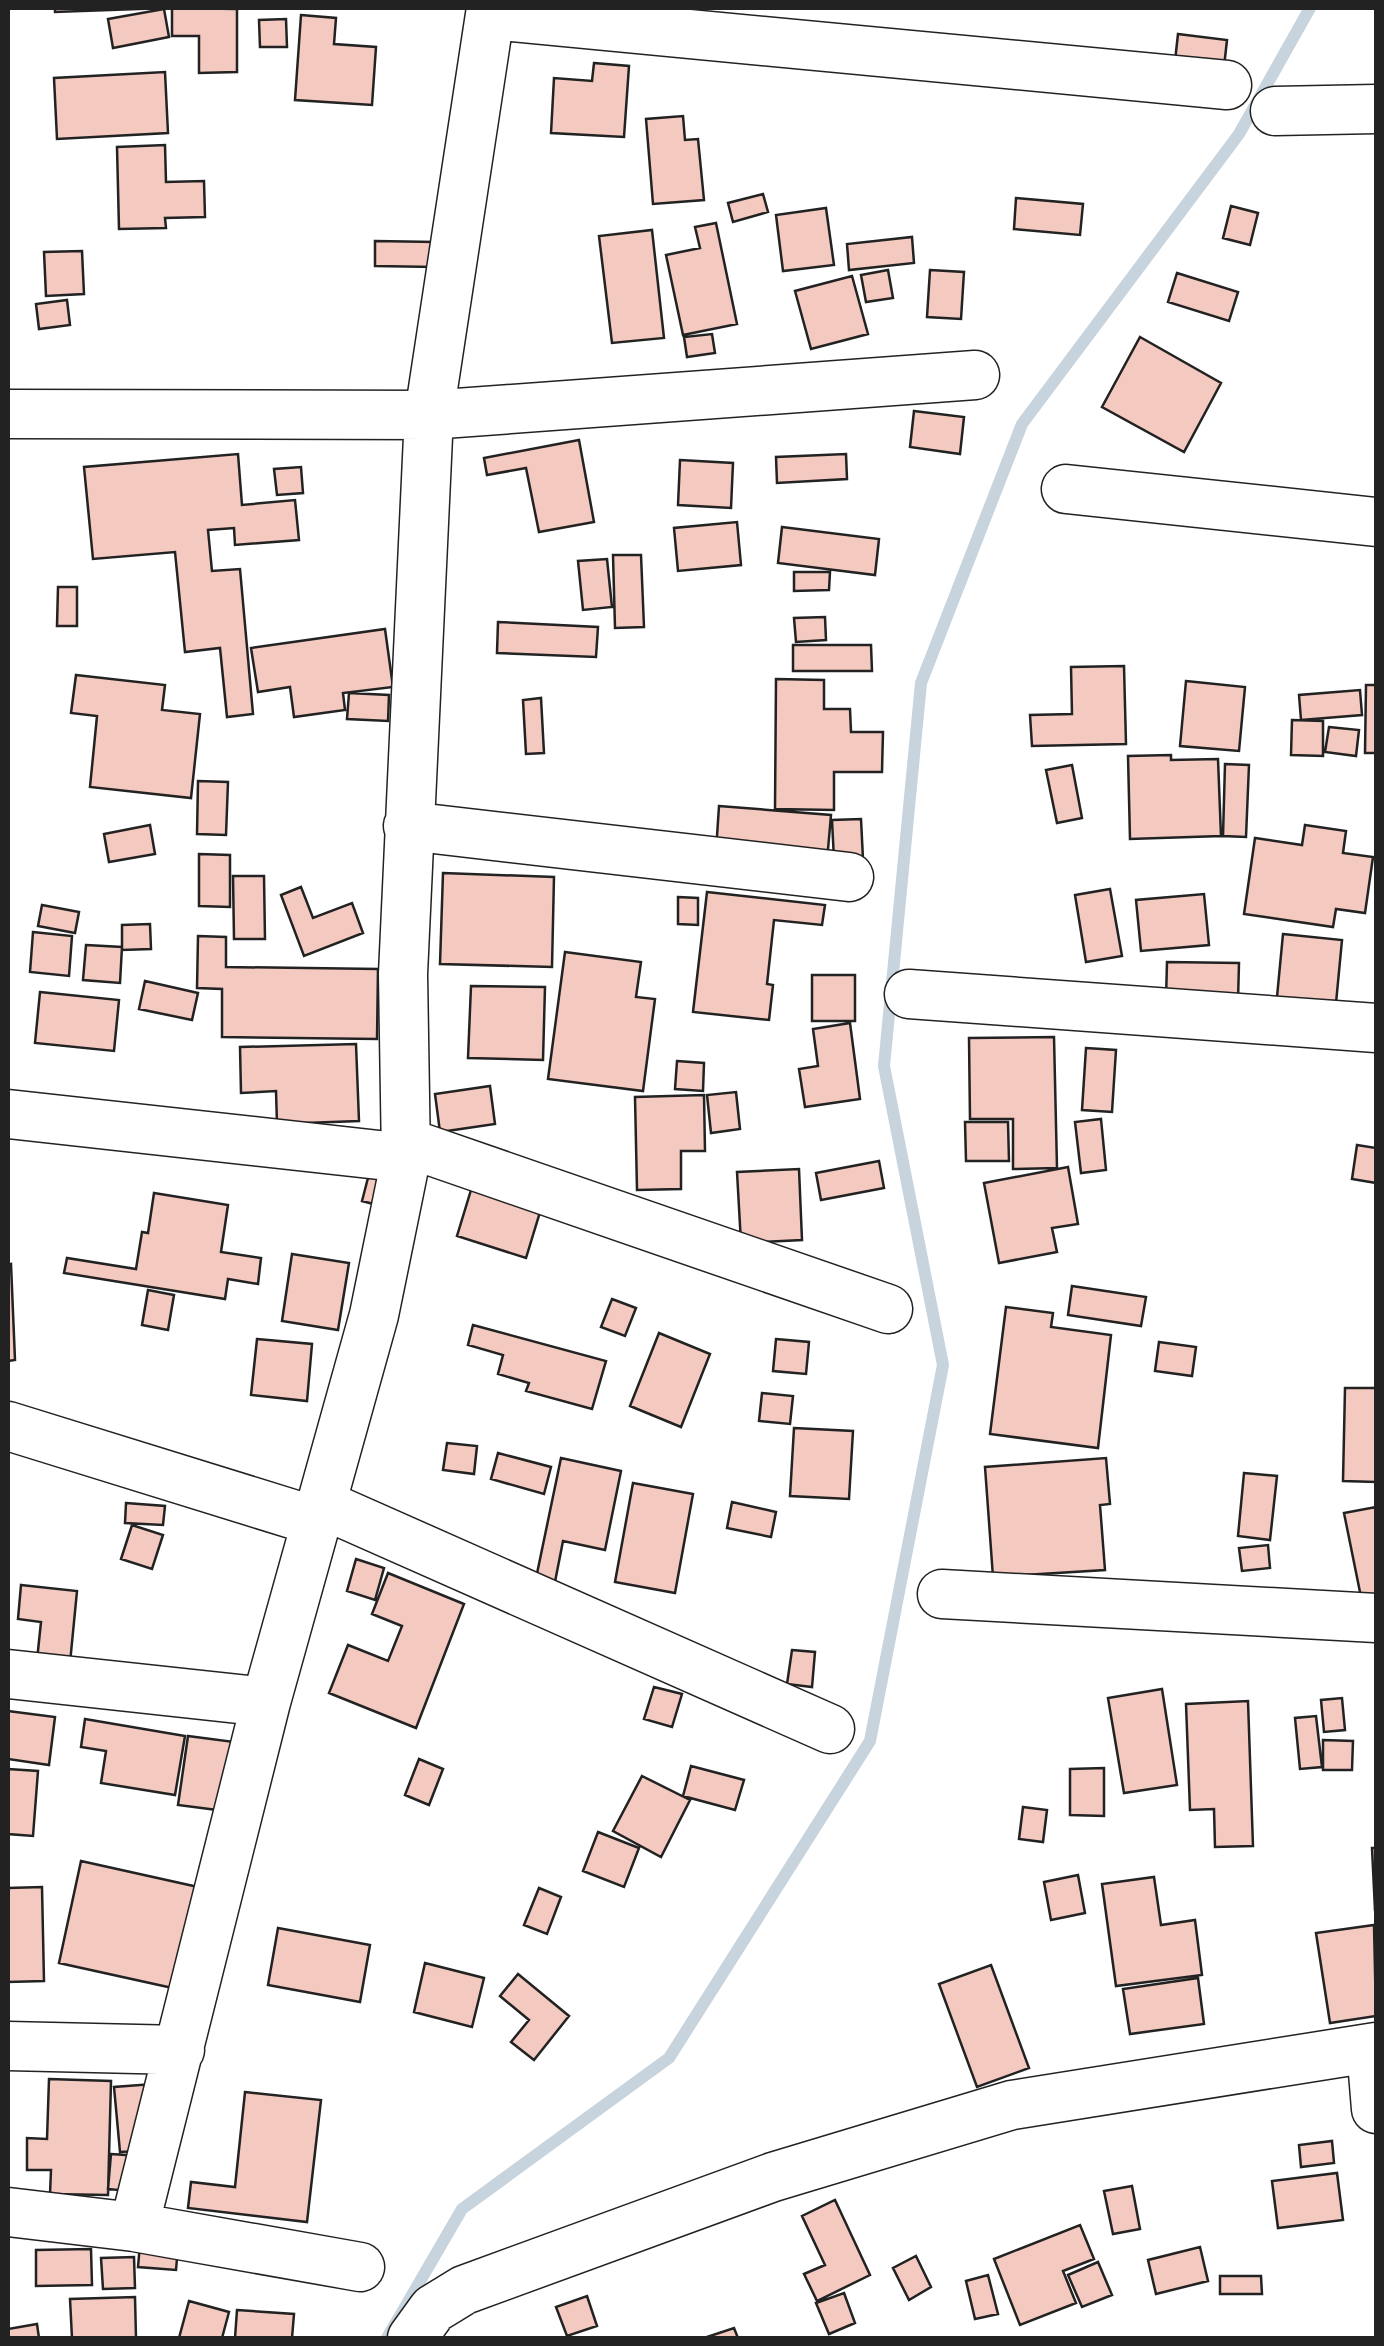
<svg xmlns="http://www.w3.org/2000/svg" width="1384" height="2346" font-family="Cabin,sans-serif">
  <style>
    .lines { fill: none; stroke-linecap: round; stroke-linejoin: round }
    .stream { stroke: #c7d3dd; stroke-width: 12 }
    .building { fill: #f3c9c0; stroke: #222; stroke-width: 2.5 }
    .minor-casing { stroke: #222; stroke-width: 51 }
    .minor { stroke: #fff; stroke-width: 48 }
  </style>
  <rect width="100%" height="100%" fill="#fff"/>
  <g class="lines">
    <!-- stream -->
    <path class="stream" d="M387 2338 462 2209 669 2058 870 1741 943 1365 884 1066 921 683 1022 424 1239 134 1310 8"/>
  </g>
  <!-- building -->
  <path class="building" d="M55 8H167L55 12Z
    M172 8 237 9V72L199 73V36H172Z
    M164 9 169 37 113 48 108 19Z
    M301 15 336 18 334 44 376 47 372 105 295 100Z
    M286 19 287 47H260L259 20Z
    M1178 34 1227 40 1224 67 1175 61Z
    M594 63 629 66 624 137 551 133 554 78 592 81Z
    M165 72 168 133 57 139 54 78Z
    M683 116 685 140 698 139 704 200 653 204 646 119Z
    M165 145 166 182 204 181 205 217 165 218 166 228 119 229 117 147Z
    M763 194 768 212 733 222 728 203Z
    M1016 198 1083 204 1080 235 1014 229Z
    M1231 206 1258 213 1250 245 1223 238Z
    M826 208 834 265 783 271 776 215Z
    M716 223 737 324 683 335 666 255 700 248 695 227Z
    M652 230 664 338 612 343 599 236Z
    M912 237 914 263 849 270 847 244Z
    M375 241 435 242V267L375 266Z
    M82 251 84 294 46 296 44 252Z
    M888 270 893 298 866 302 861 275Z
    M930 270 964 272 961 319 927 317Z
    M1177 273 1238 292 1229 321 1168 302Z
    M852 276 868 334 811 349 795 291Z
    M67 300 70 325 39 329 36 304Z
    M712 334 715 353 687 357 684 337Z
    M1140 337 1221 383 1184 452 1102 407Z
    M914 411 964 417 960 454 910 447Z
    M579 440 594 522 539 532 526 468 487 475 484 458Z
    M238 454 242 505 295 500 299 540 235 545 234 528 208 530 212 571 240 569 253 714 227 717 220 648 185 652 175 552 93 559 84 467Z
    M846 454 847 479 777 483 776 457Z
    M680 460 733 463 731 508 678 505Z
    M301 467 303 493 277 495 274 469Z
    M737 522 741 565 678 571 674 528Z
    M782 527 879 539 875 575 778 563Z
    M613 555H641L644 627 615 628Z
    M607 559 612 607 583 610 578 561Z
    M794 572H830L829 590 794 591Z
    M58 587H77V626H57Z
    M825 617 826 640 796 642 794 618Z
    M498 622 598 627 596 657 497 653Z
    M385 629 393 687 343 693 345 710 294 717 290 687 258 692 251 648Z
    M793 645H871L872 671H793Z
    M1124 666 1126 744 1032 746 1030 715 1072 714 1071 667Z
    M76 675 165 685 162 710 200 714 191 798 90 787 97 716 71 713Z
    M776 679 824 680V709H850L851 732H883L882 772H834V810L775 809Z
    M1186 681 1245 687 1239 751 1180 746Z
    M1366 685H1376V753H1365Z
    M1360 690 1362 715 1301 720 1299 695Z
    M349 693 389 695 388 721 347 719Z
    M541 698 544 753 526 754 523 700Z
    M1292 720 1323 721V756L1291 755Z
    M1329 727 1359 730 1356 756 1325 752Z
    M1171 755V760L1218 759 1221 836 1130 839 1128 756Z
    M1225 764 1249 765 1246 837 1223 836Z
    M1072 765 1082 818 1057 823 1046 770Z
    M198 781 228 782 226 835 197 834Z
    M719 806 831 815 827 861 716 851Z
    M861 819 863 859 834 860 832 820Z
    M150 825 155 854 109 862 104 834Z
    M1305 825 1346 831 1343 853 1373 857 1365 913 1336 909 1333 927 1244 914 1255 838 1302 845Z
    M199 854 230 855V907L199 906Z
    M443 873 554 877 552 967 440 964Z
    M233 876H264L265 939H234Z
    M301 887 313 918 352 903 363 933 304 956 281 895Z
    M1110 889 1122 956 1086 962 1075 895Z
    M707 892 825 905 822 925 774 920 767 984 773 985 769 1020 693 1012Z
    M1204 894 1209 945 1141 951 1136 900Z
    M678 897 698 898V925L678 924Z
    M42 905 79 912 75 933 38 926Z
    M150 924 151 949 122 950V925Z
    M33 932 72 936 69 976 30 972Z
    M1283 934 1342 940 1336 1003 1277 997Z
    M198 936 226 937V967L378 969 377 1039 222 1037V989L197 988Z
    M86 945 122 947 120 983 83 980Z
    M565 952 641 962 636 997 655 999 643 1091 548 1079Z
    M1167 962 1239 963 1238 1001 1166 999Z
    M812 975H855V1021H812Z
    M145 981 198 993 192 1020 139 1009Z
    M471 986 545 987 543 1060 468 1058Z
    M40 992 119 1000 114 1051 35 1043Z
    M850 1023 860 1099 805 1107 799 1069 818 1066 813 1029Z
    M1054 1037 1057 1168 1013 1169V1119H970L969 1038Z
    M356 1044 359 1121 277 1124 276 1091 241 1093 240 1047Z
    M1086 1048 1116 1050 1112 1112 1082 1110Z
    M677 1061 704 1063 703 1091 675 1089Z
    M490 1086 495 1124 440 1132 435 1094Z
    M736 1092 740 1129 711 1133 707 1095Z
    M704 1095 705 1151H681V1189L637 1190 635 1097Z
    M1101 1119 1106 1170 1081 1173 1075 1122Z
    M965 1122H1008L1009 1161H966Z
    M1357 1145 1376 1148V1183L1352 1179Z
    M879 1161 884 1188 821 1200 816 1173Z
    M1068 1167 1078 1224 1052 1228 1057 1252 999 1263 984 1183Z
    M799 1169 802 1240 741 1243 737 1172Z
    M369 1174 410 1185 404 1212 362 1201Z
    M471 1190 540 1212 526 1258 457 1236Z
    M154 1193 228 1205 221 1252 261 1258 258 1284 228 1279 225 1299 64 1273 67 1258 136 1269 142 1232 148 1233Z
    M292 1254 349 1263 338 1330 282 1321Z
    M11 1264 15 1360 8 1361V1265Z
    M1072 1286 1146 1297 1141 1326 1068 1315Z
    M148 1290 174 1295 168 1330 142 1325Z
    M612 1299 636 1308 625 1336 601 1327Z
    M1006 1307 1053 1313 1051 1327 1111 1335 1098 1448 990 1434Z
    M473 1325 606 1361 592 1409 526 1391 529 1383 498 1374 503 1355 468 1345Z
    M659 1333 710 1354 681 1427 630 1406Z
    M257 1339 312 1344 307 1401 251 1395Z
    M776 1339 809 1342 806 1374 773 1371Z
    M1159 1342 1196 1347 1192 1376 1155 1371Z
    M1345 1388H1376V1482L1343 1481Z
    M762 1393 793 1396 790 1424 759 1421Z
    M794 1428 853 1431 849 1499 790 1496Z
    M447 1443 477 1446 474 1474 443 1470Z
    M498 1453 551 1467 544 1494 491 1479Z
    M561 1458 621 1471 605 1550 563 1541 553 1592 534 1588Z
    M1106 1458 1110 1504 1100 1505 1105 1570 993 1577 985 1467Z
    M1244 1473 1277 1476 1270 1540 1238 1536Z
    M633 1483 693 1494 675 1593 615 1582Z
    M732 1502 776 1512 771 1537 727 1528Z
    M126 1503 165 1506 163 1525 125 1523Z
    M1376 1507V1594L1361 1597 1344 1513Z
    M132 1525 163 1535 152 1569 121 1559Z
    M1268 1545 1270 1568 1242 1571 1239 1548Z
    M356 1559 384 1568 375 1600 347 1591Z
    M388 1573 464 1604 416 1728 329 1693 348 1645 388 1661 402 1626 372 1614Z
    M21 1585 77 1591 70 1663 37 1660 41 1622 18 1619Z
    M792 1650 815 1652 812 1687 787 1684Z
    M654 1687 682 1694 672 1727 644 1719Z
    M1162 1689 1177 1785 1124 1793 1108 1698Z
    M1342 1698 1345 1730 1324 1732 1321 1700Z
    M1248 1701 1253 1846 1215 1847 1214 1809 1190 1810 1186 1704Z
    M8 1711 55 1717 49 1765 8 1759Z
    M1316 1716 1322 1767 1300 1769 1295 1718Z
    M85 1719 185 1736 175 1795 101 1783 106 1751 81 1747Z
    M188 1736 242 1743 233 1812 178 1805Z
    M1323 1740 1353 1741 1352 1770H1323Z
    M419 1759 443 1769 429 1805 405 1795Z
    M691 1766 744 1780 735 1810 683 1796Z
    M1104 1768V1816L1070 1815V1769Z
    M8 1769 38 1771 33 1836 8 1834Z
    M642 1776 690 1800 661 1857 613 1831Z
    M1023 1807 1047 1810 1043 1842 1019 1839Z
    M598 1832 639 1848 624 1887 583 1871Z
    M1372 1848H1376V1910H1375Z
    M81 1861 207 1889 186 1991 59 1963Z
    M1078 1875 1085 1913 1051 1920 1044 1882Z
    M1154 1877 1161 1925 1195 1920 1202 1975 1116 1986 1102 1884Z
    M42 1887 44 1981 8 1982V1888Z
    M539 1888 561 1897 547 1934 524 1925Z
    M1374 1925 1376 2016 1330 2023 1316 1933Z
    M278 1928 370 1945 360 2002 268 1985Z
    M425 1963 484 1978 472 2027 414 2012Z
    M991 1965 1029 2068 977 2087 939 1984Z
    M518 1974 569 2016 534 2060 511 2042 529 2020 500 1996Z
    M1198 1978 1204 2024 1130 2034 1123 1989Z
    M49 2079 111 2081 108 2195 50 2194 51 2170H27V2138L47 2139Z
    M153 2084 158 2150 120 2152 114 2087Z
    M245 2092 321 2100 307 2222 188 2208 191 2182 235 2187Z
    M1332 2141 1334 2163 1301 2167 1299 2145Z
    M111 2154 141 2156 137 2192 108 2189Z
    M1337 2173 1343 2220 1278 2228 1272 2181Z
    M1132 2186 1140 2229 1113 2234 1104 2191Z
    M835 2200 870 2275 817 2301 804 2274 825 2265 802 2216Z
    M1080 2225 1094 2259 1063 2271 1076 2303 1020 2325 994 2259Z
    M140 2244 178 2247 176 2270 138 2267Z
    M1200 2247 1208 2281 1156 2294 1148 2260Z
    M91 2249 92 2285 36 2286V2250Z
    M916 2256 931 2287 909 2300 893 2268Z
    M134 2257 135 2288 103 2289 101 2258Z
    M1098 2262 1112 2295 1082 2307 1068 2275Z
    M988 2275 998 2314 975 2319 966 2281Z
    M1220 2276H1261L1262 2294H1220Z
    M844 2293 855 2323 829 2334 816 2303Z
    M587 2296 597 2326 567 2336 556 2307Z
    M135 2297 136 2338H72L70 2299Z
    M189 2301 229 2312 222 2338H179Z
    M237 2310 294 2314 292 2338H235Z
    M37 2324 39 2338H8V2329Z
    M734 2328 738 2338H704Z"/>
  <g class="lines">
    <defs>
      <path id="minor" d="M490 15 1227 85
        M1275 111 1376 109
        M8 414 429 415 975 375
        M1066 489 1376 522
        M408 826 849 877
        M909 994 1376 1028
        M8 1114 406 1158
        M405 1142 888 1309
        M8 1426 318 1522
        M322 1504 830 1729
        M942 1594 1376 1618
        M8 1674 266 1702
        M8 2046 180 2050
        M1371 2048 1376 2109
        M8 2212 134 2227 360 2267
        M134 2227 266 1702 374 1315 406 1158 403 974 429 415 491 8
        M412 2338 433 2309 464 2290 773 2177 1012 2105 1376 2047"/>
    </defs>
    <!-- minor casing -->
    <use href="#minor" class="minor-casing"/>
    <!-- minor -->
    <use href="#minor" class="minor"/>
  </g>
  <!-- border -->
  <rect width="1384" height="2346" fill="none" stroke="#222222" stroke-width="20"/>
</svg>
